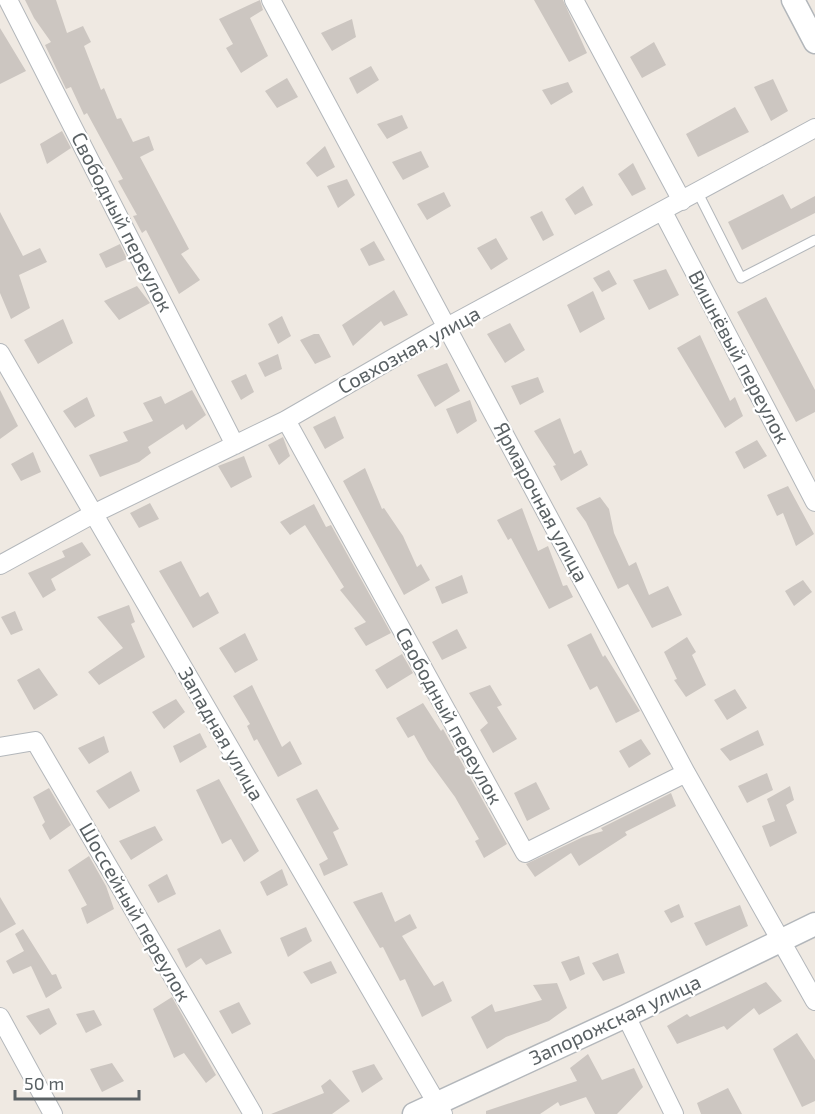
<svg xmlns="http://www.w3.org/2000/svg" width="815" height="1114" font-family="'Exo 2',sans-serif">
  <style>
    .building { fill: #ccc6c1 }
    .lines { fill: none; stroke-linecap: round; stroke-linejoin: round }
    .service-casing { stroke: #b3b7bb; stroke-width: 11 }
    .minor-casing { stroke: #b3b7bb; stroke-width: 20 }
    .tertiary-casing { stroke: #b3b7bb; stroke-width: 25 }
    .service { stroke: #fff; stroke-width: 9 }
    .minor { stroke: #fff; stroke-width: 18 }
    .tertiary { stroke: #fff; stroke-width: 22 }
    .labels { text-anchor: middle; stroke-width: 4.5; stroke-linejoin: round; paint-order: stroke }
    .street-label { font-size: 20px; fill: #5a6164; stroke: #fff }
  </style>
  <rect width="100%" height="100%" fill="#efe9e2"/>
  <!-- building -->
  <path class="building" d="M25 0H56L67 33 83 26 91 42 84 46 101 90 104 88 117 119 121 118 133 142 149 136 154 150 140 157 189 249 181 254 200 280 179 294 146 230 142 233 133 216 137 215 118 181 123 179 87 113 84 115 71 87 66 89 45 45 51 42 34 18Z
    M260 0 263 10 250 18 268 56 241 73 226 48 233 44 219 19Z
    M534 0H563L587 53 569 62Z
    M352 19 356 37 332 51 321 33Z
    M0 28 26 71 0 84Z
    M654 42 666 65 642 78 630 57Z
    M371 66 379 80 357 94 349 78Z
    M287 78 298 97 277 108 265 91Z
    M773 79 788 111 771 121 754 87Z
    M568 82 573 92 551 105 542 90Z
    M735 107 749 132 698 157 686 134Z
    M402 115 408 128 387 139 377 124Z
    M62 131 71 148 47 164 40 144Z
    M325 146 335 167 317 177 306 163Z
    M421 151 429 167 403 180 392 162Z
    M633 163 646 189 632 196 618 174Z
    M347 179 355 195 338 208 327 186Z
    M583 186 593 205 575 215 565 199Z
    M444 192 451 206 427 220 417 204Z
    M783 194 791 209 815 196V213L742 250 728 222Z
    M542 211 554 235 543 241 530 217Z
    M0 212 23 256 40 248 47 262 19 275 30 308 11 319 0 293Z
    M496 238 508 259 491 270 477 248Z
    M374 241 385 260 369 266 360 249Z
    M120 244 127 259 106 268 99 254Z
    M666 269 679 295 649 310 633 280Z
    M609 270 617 284 602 292 593 278Z
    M137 286 150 303 119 320 104 301Z
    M394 290 408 315 384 326 381 321 353 346 342 325Z
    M593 291 605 319 580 333 567 305Z
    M766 297 815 390V412L796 422 737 312Z
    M282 316 291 336 278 344 268 324Z
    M63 319 73 343 38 364 24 340Z
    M510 323 525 350 505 363 487 334Z
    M314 334H319L331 357 315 364 300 340Z
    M700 335 730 401 735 397 743 416 725 428 677 348Z
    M278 354 282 369 265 377 258 363Z
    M447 363 460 391 435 407 417 375Z
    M246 374 254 392 241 400 231 381Z
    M538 377 544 392 520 405 511 386Z
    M0 390 18 426 0 439Z
    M192 390 206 415 186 430 183 424 148 447 151 453 139 462 100 477 89 455 128 441 123 432 153 421 143 403 161 396 165 404Z
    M87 397 95 416 75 428 63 411Z
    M470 400 477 421 457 434 446 409Z
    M335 416 344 438 325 449 313 427Z
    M560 418 574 454 581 450 588 465 561 481 553 466 556 465 534 431Z
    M283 437 290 456 279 465 268 445Z
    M757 440 767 456 744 469 735 452Z
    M33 452 41 472 21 481 11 464Z
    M244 456 252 477 231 488 218 466Z
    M365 468 382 509 384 508 403 536 417 567 421 564 430 580 404 595 343 481Z
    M788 486 814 534 796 546 783 513 777 516 767 495Z
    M600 497 609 509 614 533 629 566 636 562 649 595 668 586 682 615 652 628 628 584 618 589 586 522 576 508Z
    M150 503 159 519 139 528 130 513Z
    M314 504 326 527 331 525 391 633 366 646 354 628 366 622 340 590 344 587 305 525 290 535 280 522Z
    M522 508 538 551 548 546 563 586 567 585 573 597 549 609 511 538 508 540 497 520Z
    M82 542 91 555 51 579 56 590 43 598 28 573 65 557 62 551Z
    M181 561 200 597 208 592 219 613 193 628 159 571Z
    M462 575 468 593 442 604 435 587Z
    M803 580 812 592 794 606 785 591Z
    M129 605 135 622 131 624 145 657 99 685 88 672 123 648 97 617Z
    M15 611 23 630 11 635 1 617Z
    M457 629 467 648 442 660 432 642Z
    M245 633 258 660 235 673 219 648Z
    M591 633 603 657 605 655 640 711 616 723 597 686 590 690 567 645Z
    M687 637 696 652 692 655 706 685 686 697 674 680 677 679 664 652Z
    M402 654 413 673 387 689 375 670Z
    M39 668 58 695 34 710 17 680Z
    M252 685 282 747 290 741 302 764 278 777 257 739 254 741 247 726 250 724 233 696Z
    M490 685 502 705 497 707 517 739 493 753 480 730 488 723 469 693Z
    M735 689 747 708 727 720 714 700Z
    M176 699 185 712 164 729 152 712Z
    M423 703 441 731 443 729 507 844 484 858 475 841 479 839 455 797 428 760 414 735 408 738 396 718Z
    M758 730 764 745 730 761 720 749Z
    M200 733 207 747 180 763 173 746Z
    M104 736 109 752 89 764 78 748Z
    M641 739 651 754 629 768 619 751Z
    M131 771 140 791 109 809 96 791Z
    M767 773 773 790 747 803 738 786Z
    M219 779 259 851 244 862 231 839 222 844 196 790Z
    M536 782 550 809 527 821 514 793Z
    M790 786 794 800 786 805 797 833 770 847 762 826 775 821 767 799Z
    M49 788 71 825 50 840 42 825 45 822 33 797Z
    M317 789 339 829 333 832 348 865 324 876 319 864 328 859 296 799Z
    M671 793 676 806 625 832 627 835 579 866 571 853 535 877 526 864 583 837 603 831 601 828Z
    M155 826 163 840 131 860 119 841Z
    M89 856 106 886 114 909 87 924 81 908 87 905 68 870Z
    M282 869 288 885 267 896 260 882Z
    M167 874 176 894 158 903 148 885Z
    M382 892 395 922 410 914 417 928 402 936 434 986 443 981 452 1001 422 1017 405 979 400 981 383 947 380 948 353 902Z
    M0 897 16 924 0 933Z
    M679 904 684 917 671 923 664 911Z
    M740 905 748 926 706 946 694 923Z
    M306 927 312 941 288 957 280 938Z
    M23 929 52 975 56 974 62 988 46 998 31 966 13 974 6 961 24 951 15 934Z
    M220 929 232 953 206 965 201 958 186 968 177 949Z
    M618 953 625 973 603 981 592 963Z
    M579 956 585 974 570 981 561 962Z
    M331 961 337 973 311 984 303 972Z
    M766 982 782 1001 759 1015 754 1008 727 1030 724 1026 677 1044 667 1026 687 1014 690 1017Z
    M557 983 567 1008 549 1021 506 1037 487 1049 471 1017 492 1004 495 1012 542 1000 533 985Z
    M172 997 216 1075 206 1083 184 1053 174 1058 153 1009Z
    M239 1002 251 1024 232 1034 219 1011Z
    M49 1008 57 1024 40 1035 26 1016Z
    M94 1010 102 1025 86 1033 76 1014Z
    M797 1033 815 1060V1101L802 1107 773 1049Z
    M588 1054 602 1080 634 1068 643 1087 617 1114H595L586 1097 560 1106 558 1102 540 1114H486V1111L577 1081 570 1068Z
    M112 1063 124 1081 102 1092 90 1069Z
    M374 1064 383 1079 362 1093 352 1071Z
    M330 1079 350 1101 332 1114H271L324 1093 321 1086Z
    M728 1088 742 1114H701L697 1103Z"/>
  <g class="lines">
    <defs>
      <path id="service" d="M698 193 741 278 815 240"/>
      <path id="minor" d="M8 0 235 445
        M271 0 686 773 815 1001
        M574 0 682 201
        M663 212 815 502
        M0 353 443 1114
        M286 420 525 853 686 773
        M0 565 93 514 286 420 447 327 815 128
        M0 747 35 741 253 1114
        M626 1016 674 1114
        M0 1017 53 1114"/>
      <path id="tertiary" d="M793 0 815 42
        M414 1114 626 1016 815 924"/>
    </defs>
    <!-- service casing -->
    <use href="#service" class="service-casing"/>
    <!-- minor casing -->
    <use href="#minor" class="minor-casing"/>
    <!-- tertiary casing -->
    <use href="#tertiary" class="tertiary-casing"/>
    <!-- service -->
    <use href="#service" class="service"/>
    <!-- minor -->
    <use href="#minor" class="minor"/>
    <!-- tertiary -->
    <use href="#tertiary" class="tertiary"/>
  </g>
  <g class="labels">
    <!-- street labels -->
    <g class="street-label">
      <text transform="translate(122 222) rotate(63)" y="7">Свободный переулок</text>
      <text transform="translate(409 350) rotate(-29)" y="7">Совхозная улица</text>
      <text transform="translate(739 357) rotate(62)" y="7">Вишнёвый переулок</text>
      <text transform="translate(541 502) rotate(62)" y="7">Ярмарочная улица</text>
      <text transform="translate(449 716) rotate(61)" y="7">Свободный переулок</text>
      <text transform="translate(221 734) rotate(60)" y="7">Западная улица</text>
      <text transform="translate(135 912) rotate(60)" y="7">Шоссейный переулок</text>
      <text transform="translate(615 1020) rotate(-25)" y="7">Запорожская улица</text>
    </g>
  </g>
  <!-- scale -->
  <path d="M15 1090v9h124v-9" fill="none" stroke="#5a6164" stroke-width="3"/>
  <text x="24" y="1090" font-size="18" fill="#5a6164" stroke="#ffffff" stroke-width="4.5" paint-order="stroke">50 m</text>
</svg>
